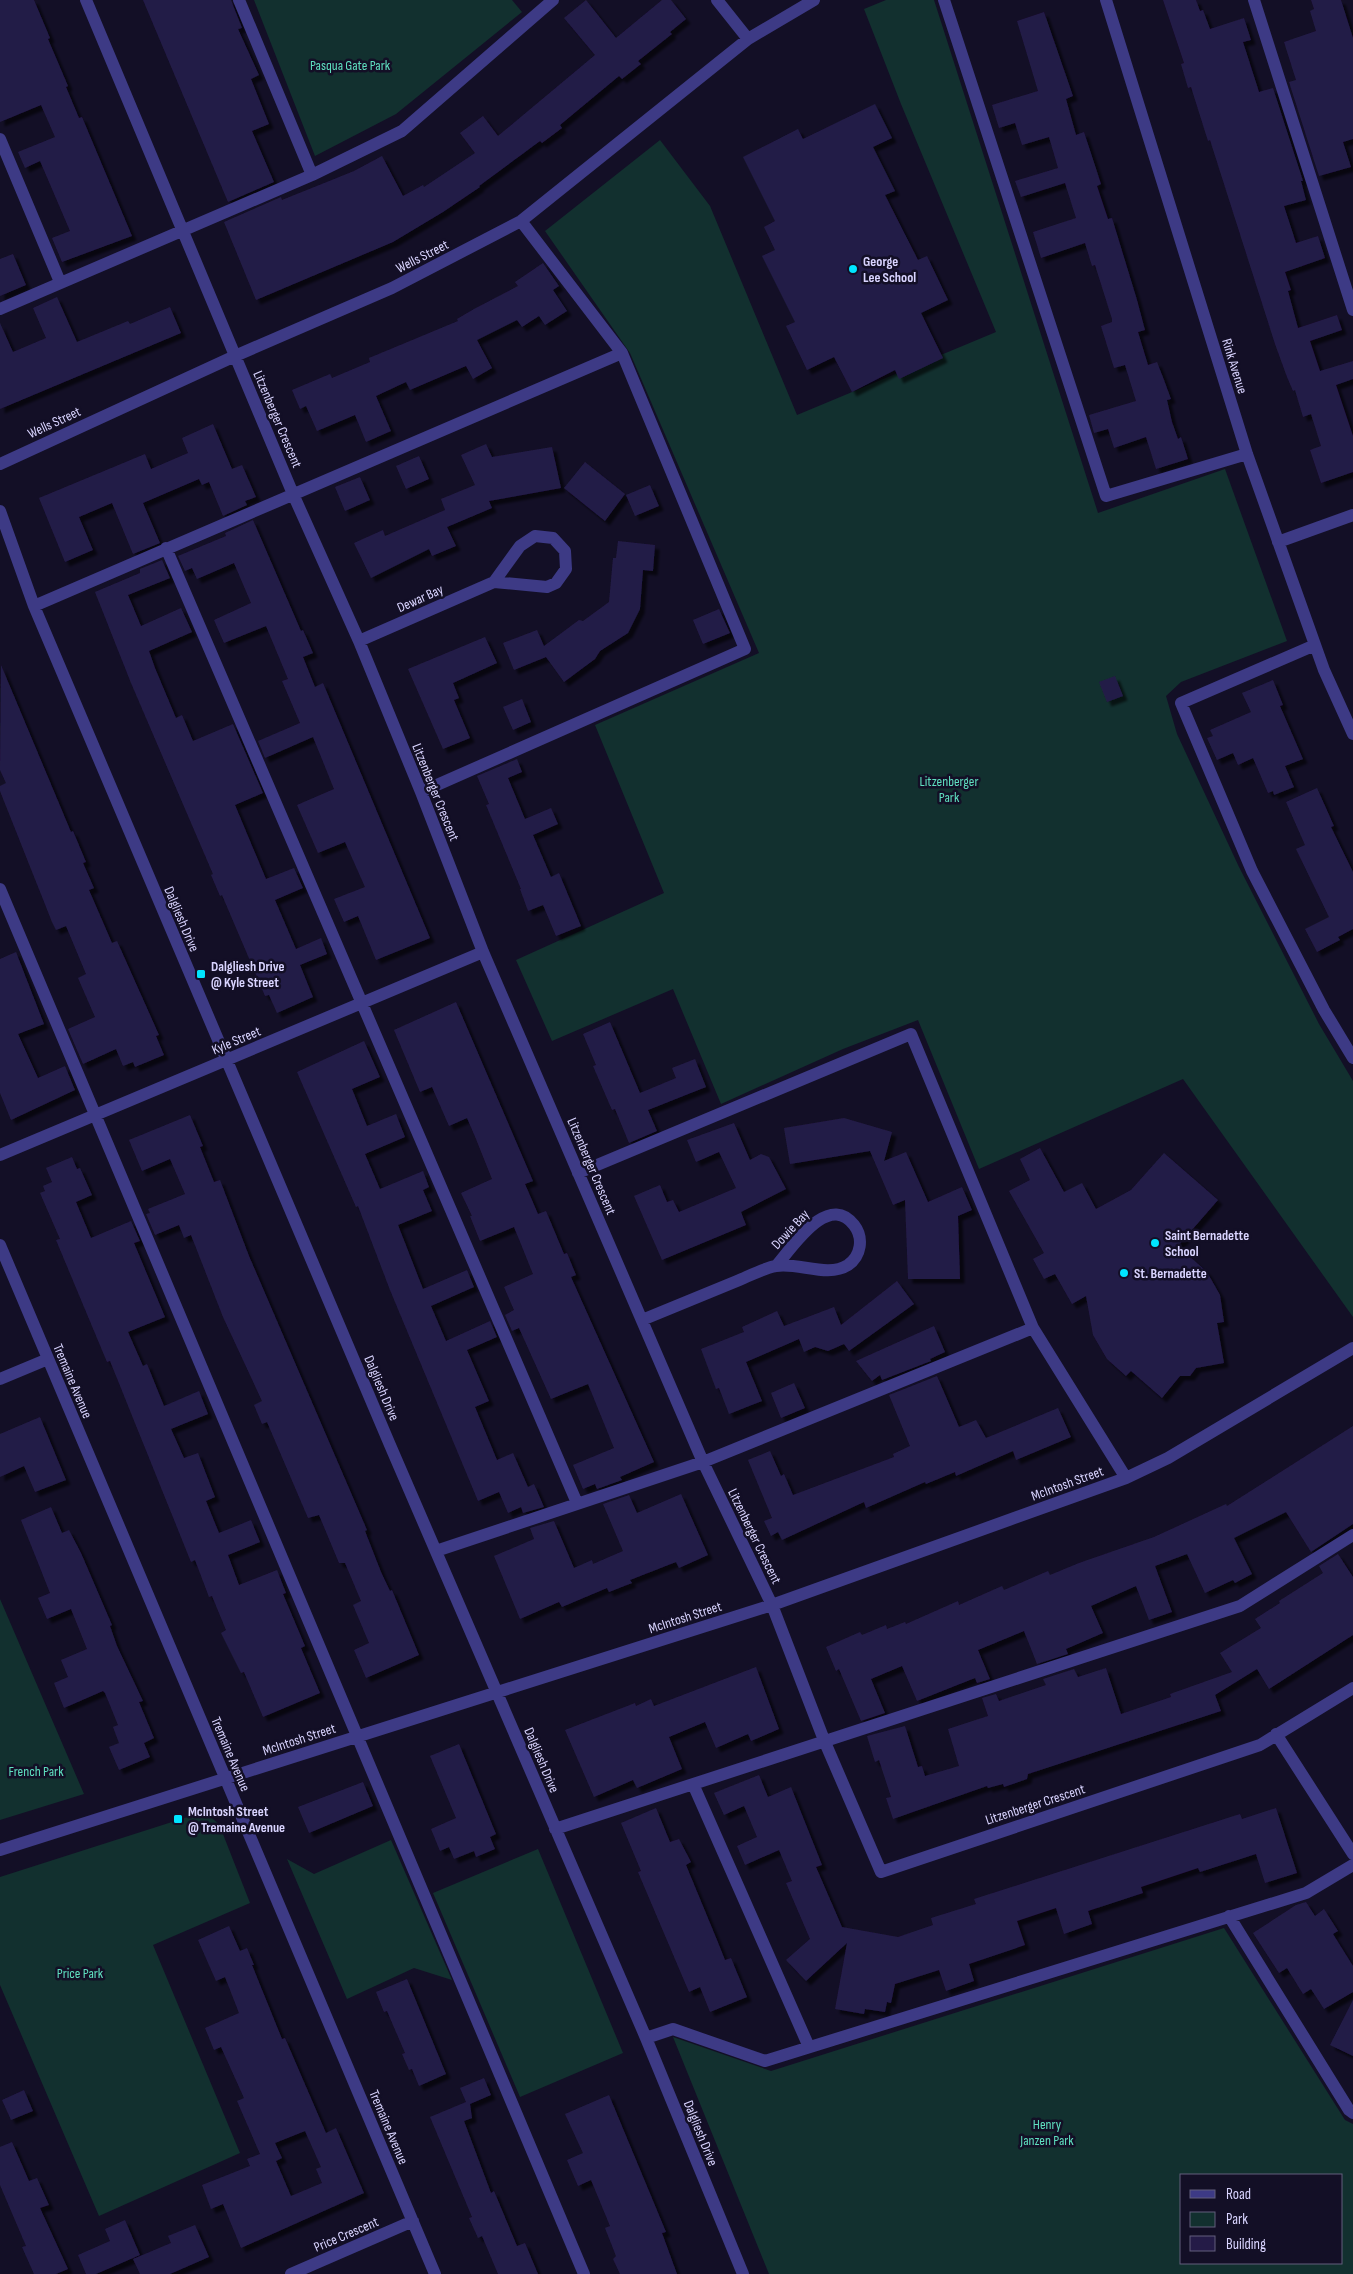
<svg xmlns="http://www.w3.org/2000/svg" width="1353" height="2274" font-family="'Sofia Sans Condensed',sans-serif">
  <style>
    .green { fill: #12302f; fill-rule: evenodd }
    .building { fill: #241b47; fill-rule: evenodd; filter: url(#shadow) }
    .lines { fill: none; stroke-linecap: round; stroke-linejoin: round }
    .minor { stroke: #3d3a85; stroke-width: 12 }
    .poi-dot { fill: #00e5ff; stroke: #130f26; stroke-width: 2 }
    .labels { text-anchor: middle; stroke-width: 5; stroke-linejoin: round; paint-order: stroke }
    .park-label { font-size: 14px; fill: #5fe0c0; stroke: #130f26 }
    .street-label { font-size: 14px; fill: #d9d4ff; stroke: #130f26 }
    .poi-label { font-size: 14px; font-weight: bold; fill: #d9d4ff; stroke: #130f26; text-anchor: start }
  </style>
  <defs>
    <filter id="shadow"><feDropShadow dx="4.5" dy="4.5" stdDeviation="1" flood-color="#0009"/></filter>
  </defs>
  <rect width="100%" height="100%" fill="#130f26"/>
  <!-- green -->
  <path class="green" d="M254 0H512L522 12 396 114 315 156Z
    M886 0H934L1098 513 1225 469 1287 641 1181 682 1166 696 1177 734 1239 867 1319 1024 1353 1081V1317L1183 1079 979 1169 918 1020 843 1049 721 1104 673 989 552 1041 516 960 664 893 595 725 759 653 630 353 545 231 660 140 710 206 797 415 996 332 901 104 864 9Z
    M0 1599 84 1794 0 1820Z
    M197 1814 208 1815 219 1824 250 1903 153 1945 240 2153 99 2216 0 1985V1877Z
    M391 1840 452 1980 414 1968 347 1999 287 1859 314 1874Z
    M538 1849 623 2053 520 2097 433 1893Z
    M1224 1928 1345 2120 1353 2124V2274H769L673 2037 771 2071ZM1182 2175H1342V2263H1182Z"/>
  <!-- building -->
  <path class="building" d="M0 0H34L50 38 48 39 68 86 66 87 79 118 82 117 132 236 62 262 52 238 70 231 40 161 25 168 18 152 55 137 41 105 0 122Z
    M143 0H231L242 28 238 29 259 75 251 79 269 124 252 131 274 182 228 202Z
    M586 0 616 38 662 0H671L686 19 670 32 672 34 638 61 641 64 622 79 619 76 560 125 562 128 542 143 540 141 479 186 480 187 443 212 393 242 256 300 224 222 281 197 282 200 354 171 382 156 403 196 423 185 424 187 475 153 460 133 483 116 498 136 595 55 564 18Z
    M1163 0H1196L1200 11 1203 10 1210 29 1244 18 1251 40 1243 42 1259 92 1273 88 1303 181H1301L1306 200 1284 206 1296 243 1318 236 1325 258 1285 272 1291 290 1288 291 1298 328 1337 315 1342 330 1310 341 1320 371 1353 361V379L1336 385 1353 436V472L1321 483 1310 450 1321 446 1311 414 1303 417 1295 390 1293 391 1287 377 1275 344 1210 140 1208 141 1191 87 1188 88 1181 64 1184 63Z
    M1311 0H1341L1353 38V139L1343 142 1351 167 1319 176 1289 82 1296 80 1284 42 1316 31 1310 11 1314 9Z
    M1044 12 1073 96 1066 99 1076 135 1084 132 1101 184 1097 186 1108 219 1112 218 1137 300 1145 330 1138 332 1148 365 1157 362 1164 380 1171 399 1167 400 1172 422 1178 439 1181 437 1188 459 1156 469 1146 437 1114 448 1108 429 1094 433 1089 415 1136 401 1125 365 1114 368 1101 326 1112 322V319L1095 265 1092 266 1085 243 1041 258 1033 232 1076 218 1065 183 1021 197 1015 181 1058 168 1049 137 1022 145 1015 123 999 128 992 105 1038 91 1017 21Z
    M875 104 892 138 873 147 895 191 885 195 918 260 927 256 948 300 921 313 943 358 899 379 895 370 852 392 834 357 807 370 786 326 795 322 762 256 775 250 764 227 775 221 743 157 798 129 803 139Z
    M13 254 26 285 0 296V259Z
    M543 263 559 286 553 290 567 311 545 325 539 316 522 327 517 320 477 340 492 368 473 379 466 366 410 390 406 382 376 396 391 431 366 442 355 415 317 431 306 406 300 409 292 390 330 374 332 378 370 362 369 358 458 321 457 319 474 309 518 286 515 282Z
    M57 297 77 342 128 321 130 324 170 307 181 333 0 409V323L13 352 46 338 33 308Z
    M213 424 232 469 242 465 256 497 245 501 247 505 223 516 209 482 202 485 199 479 143 503 160 543 133 554 112 503 79 517 93 550 65 562 39 498 145 454 151 469 188 453 182 438Z
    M486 444 492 457 552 447 561 488 489 501 492 508 447 527 456 546 432 556 429 549 371 578 354 543 383 530 385 536 445 510 441 499 475 485 461 455Z
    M419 456 429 479 406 489 396 466Z
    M585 462 625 494 605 521 564 488Z
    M360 477 370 500 345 511 335 487Z
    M650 485 659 506 635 516 626 495Z
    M253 520 301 631 303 630 313 653 303 657 315 687 323 683 430 938 376 960 358 916 344 922 334 899 365 887 345 842 318 853 297 805 334 789 313 737 265 758 258 741 300 723 282 681 288 679 266 626 224 643 214 620 251 603 234 563 197 579 192 568 185 571 178 556 226 536 225 533Z
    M618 541 655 545 653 571 643 570 640 609 628 633 600 651 595 659 564 682 546 657 514 670 503 643 537 630 544 646 579 620 583 621 609 602 613 558H616Z
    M162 560 170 578 128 595 141 626 181 608 192 632 149 651 155 668 176 718 182 715 193 741 233 724 263 793 235 805 266 879 294 868 303 888 275 900 296 949 321 938 327 954 300 965 313 997 277 1013 269 995 265 996 222 895 220 896 211 875 213 874 131 683 95 592 140 573V569Z
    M719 609 730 633 703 644 693 620Z
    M485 637 497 663 453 683 459 698 454 700 470 738 443 749 408 669Z
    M1 665 71 832 73 831 86 862 83 863 94 888 89 890 112 943 117 941 159 1035 156 1036 164 1055 135 1067 133 1062 123 1066 116 1049 83 1064 68 1029 95 1017 78 978 86 974 66 926 56 930 52 922 0 791V786L6 783 0 770Z
    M1115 676 1123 696 1107 702 1099 682Z
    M1273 680 1283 705 1280 706 1303 759 1285 766 1294 787 1274 795 1273 791 1268 793 1253 758 1238 765 1233 753 1217 760 1207 738 1213 736 1210 730 1251 712 1242 693Z
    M522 699 531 722 513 730 503 707Z
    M517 759 522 772 508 778 525 819 551 808 558 824 533 835 551 877 559 873 581 926 556 936 543 905 528 911 520 889H521L486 805 489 804 477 776Z
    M1317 788 1334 826 1331 827 1353 872V929L1338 937 1340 940 1317 952 1305 929 1329 917 1296 849 1305 845 1286 802Z
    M16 952 44 1024 18 1034 38 1078 65 1066 75 1090 11 1120 0 1093V959Z
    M456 1002 533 1181 525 1184 538 1214 546 1211 564 1254 567 1253 576 1275 571 1277 654 1462 620 1477 622 1480 597 1489 595 1484 583 1489 573 1465 614 1448 588 1384 551 1399 519 1328 512 1331 505 1315 514 1310 504 1287 533 1274 514 1227 480 1241 470 1216H472L461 1193 492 1179 476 1139 467 1118 449 1126 432 1087 420 1092 394 1030Z
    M610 1022 640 1093 676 1078 672 1068 695 1059 706 1087 648 1110 657 1131 629 1143 615 1109 612 1110 593 1066 596 1065 583 1034Z
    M364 1041 380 1077 352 1089 367 1126 396 1114 405 1137 365 1154 380 1189 423 1171 429 1187 423 1190 432 1211 398 1225 423 1289 467 1270 474 1287 431 1306 446 1341 490 1321 497 1337 467 1350 489 1401 475 1407 497 1460 513 1453 528 1487 534 1484 544 1507 523 1513 521 1507 508 1513 499 1492 478 1501 390 1290 358 1206 356 1207 297 1072Z
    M190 1115 203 1146 200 1147 214 1182 220 1180 249 1256 367 1530 365 1531 381 1572 390 1591 392 1590 419 1655 366 1678 354 1650 369 1643 353 1605 361 1601 345 1563H339L319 1515 308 1518 267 1422 262 1424 254 1405 262 1401 223 1317 191 1235 184 1238 179 1225 155 1235 146 1214 150 1213 148 1209 185 1194 170 1159 142 1171 129 1140Z
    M844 1118 892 1132 884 1161 906 1152 928 1202 962 1187 972 1210 958 1216 960 1279H908L905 1200 893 1205 870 1151 790 1164 784 1128Z
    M734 1123 750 1160 761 1154 769 1157 786 1189 741 1212 746 1225 662 1260 634 1196 660 1185 667 1202 673 1200 679 1212 736 1188 719 1152 696 1162 687 1140Z
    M1040 1148 1064 1192 1082 1183 1096 1209 1131 1190 1164 1153 1218 1200 1178 1246 1207 1272 1220 1295 1224 1322 1217 1323 1224 1363 1196 1368 1190 1376H1180L1162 1398 1131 1371 1126 1376 1107 1359 1093 1335 1086 1296 1072 1304 1055 1274 1044 1279 1033 1259 1044 1253 1009 1191 1030 1180 1020 1159Z
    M72 1157 77 1169 80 1168 92 1195 76 1202 91 1238 131 1221 140 1241 134 1243 165 1317 128 1332 143 1366 147 1364 164 1406 199 1391 208 1414 171 1429 184 1458 198 1453 215 1497 206 1501 219 1533 251 1520 260 1542 228 1555 239 1585 277 1570 286 1593 283 1594 305 1646 301 1648 320 1693 263 1717 244 1672 241 1673 221 1633 226 1630 212 1596 209 1597 195 1560 191 1562 110 1361 107 1362 56 1240 60 1239 40 1193 45 1191 43 1186 52 1182 46 1168Z
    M897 1281 914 1304 849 1351 844 1344 828 1351 815 1347 804 1352 799 1339 746 1362 762 1401 729 1414 719 1388 716 1389 701 1349 744 1332 742 1327 777 1311 784 1326 834 1307 841 1325Z
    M934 1326 945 1352 930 1359 931 1361 882 1380 880 1375 872 1381 856 1361Z
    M937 1376 959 1427 976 1420 986 1438 1058 1408 1071 1437 1016 1460 1013 1451 956 1476 955 1472 926 1484 925 1482 866 1508 864 1502 782 1540 778 1532 771 1536 764 1521 772 1518 748 1460 770 1451 781 1476 784 1474 793 1495 894 1457 893 1454 910 1446 889 1395Z
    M794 1383 805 1408 781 1418 771 1393Z
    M40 1417 66 1480 35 1492 24 1466 0 1477V1434Z
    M1353 1426V1524L1311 1552 1286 1512 1234 1538 1252 1574 1235 1583 1233 1580 1205 1593 1187 1554 1155 1566 1172 1612 1149 1620 1136 1586 1091 1606 1103 1633 1066 1649 1068 1654 1037 1664 1024 1631 978 1650 990 1679 977 1683 975 1678 917 1701 902 1666 871 1679 885 1713 861 1721 839 1669 836 1671 826 1647 860 1632 862 1635 886 1625 887 1629 905 1622 906 1624 958 1601 959 1605 1002 1586 1004 1590 1048 1571 1050 1575 1079 1563 1154 1537 1226 1504 1227 1506Z
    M681 1494 708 1555 679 1568 676 1562 630 1580 632 1583 609 1592 607 1588 562 1607 559 1602 520 1619 494 1556 534 1539 530 1528 554 1521 574 1568 592 1560 593 1564 623 1551 603 1504 629 1495 637 1513Z
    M51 1507 62 1533 69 1530 81 1553 112 1625 110 1626 117 1646 143 1701 139 1702 154 1738 144 1743 150 1757 119 1770 109 1747 119 1743 113 1727 118 1725 105 1693 103 1691 64 1708 54 1683 68 1677 61 1660 87 1649 71 1609 47 1619 38 1598 50 1593 21 1520Z
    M1338 1554 1353 1577V1635L1269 1689 1257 1669 1215 1695 1221 1711 1028 1774 1027 1779 1004 1787 1003 1784 988 1788 987 1786 893 1819 886 1798 891 1797 879 1760 875 1762 867 1736 905 1726 918 1767 922 1766 925 1776 959 1766 948 1729 988 1716 982 1698 996 1694 999 1701 1046 1685 1043 1679 1074 1669 1078 1677 1106 1668 1121 1714 1171 1697 1170 1694 1232 1672 1220 1653 1261 1628 1255 1619 1280 1603 1279 1601 1323 1573 1319 1566Z
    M756 1667 779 1729 751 1741 748 1734 716 1748 705 1722 669 1737 682 1769 637 1788 633 1780 594 1797 565 1730 635 1703 636 1706 651 1699 654 1706Z
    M459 1744 496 1834 490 1837 495 1849 476 1857 474 1851 454 1859 449 1847 440 1851 431 1829 456 1818 430 1756Z
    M759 1775 768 1797 791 1787 822 1865 816 1867 842 1927 898 1937 933 1925 931 1918 976 1904 974 1899 1240 1814 1242 1819 1276 1808 1297 1873 1265 1883 1256 1854 1200 1872 1198 1868 1141 1887 1143 1893 1088 1911 1092 1924 1064 1934 1056 1908 1017 1921 1025 1945 969 1964 974 1981 946 1991 939 1970 895 1984 891 2003 887 2002 885 2012 865 2009 864 2014 835 2009 847 1943 806 1981 786 1960 810 1939 786 1883 792 1881 779 1850 745 1865 737 1846 757 1837 744 1806 724 1815 714 1793Z
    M363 1782 373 1806 309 1833 298 1807Z
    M656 1808 670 1842 679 1839 691 1862 686 1865 717 1940 725 1960 731 1958 747 1997 710 2012 700 1987 689 1992 638 1872 641 1871 621 1823Z
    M1306 1902 1315 1916 1324 1909 1338 1931 1333 1934 1353 1966V1992L1324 2009 1311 1989 1303 1994 1287 1968 1279 1973 1253 1933 1296 1905Z
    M229 1926 240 1951 247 1948 254 1965H252L282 2039 285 2038 326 2133 336 2128 364 2193 241 2248 223 2204 211 2209 202 2185 250 2166 247 2159 260 2154 237 2101 244 2098 221 2047 214 2050 205 2028 239 2013 225 1977 216 1981 198 1940ZM305 2131 321 2167 316 2169 322 2183 291 2196 276 2161 282 2158 275 2143Z
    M407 1979 446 2074 419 2086 412 2069 409 2070 402 2054 405 2053 387 2011 384 2012 376 1992Z
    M1353 2000V2056L1330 2045Z
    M484 2078 491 2095 470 2104 472 2118 464 2121 491 2193 494 2191 517 2246 525 2243 538 2274H498L482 2236 478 2238 469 2218 472 2217 430 2117 466 2102 460 2088Z
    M24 2090 33 2111 11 2120 2 2100Z
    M609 2095 666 2232 662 2233 677 2274H620L613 2259 616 2256 605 2228 610 2226 591 2180 578 2186 567 2160 583 2153 565 2114Z
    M12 2142 29 2181 37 2178 49 2205 40 2208 68 2269 56 2274H34L22 2247 26 2246 0 2185V2147Z
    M125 2220 140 2255 96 2274H86L78 2255 110 2241 105 2229Z
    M195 2225 209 2257 170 2274H140L133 2259 171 2243 168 2236Z"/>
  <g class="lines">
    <!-- minor -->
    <path class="minor" d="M86 0 293 494 359 641 421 792 483 952 703 1462 772 1605 824 1740 881 1872 1260 1745 1353 1688
      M239 0 312 175
      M717 0 748 39
      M944 0 1106 496 1247 454
      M1106 0 1247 454 1324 670 1353 734
      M1254 0 1353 310
      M0 139 60 282
      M0 309 312 175 402 131 553 0
      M0 464 235 356 392 288 521 221 748 39 814 0
      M0 511 34 606 390 1445 646 2038 743 2274
      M1278 542 1353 515
      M166 548 577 1503
      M34 606 622 353
      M359 641 494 582 547 587 556 583 566 569 565 551 553 538 535 536 520 546 494 582
      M1315 645 1181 703 1252 871 1324 1010 1353 1058
      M421 792 745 649 622 353 521 221
      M0 889 584 2274
      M0 1155 483 952
      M578 1173 911 1034 1033 1328 1126 1478
      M0 1245 435 2274
      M642 1320C674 1307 706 1294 737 1281 749 1276 764 1268 776 1266 798 1262 828 1278 848 1265 861 1256 864 1238 854 1225 828 1191 792 1248 776 1266
      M0 1379 48 1359
      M436 1551 703 1462 1033 1328
      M1276 1734 1353 1854
      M693 1784 809 2047
      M555 1829 1240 1606 1353 1535
      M0 1850 772 1605 1126 1478 1168 1458 1353 1348
      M1229 1916 1349 2110 1353 2113
      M646 2038 673 2029 765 2061 1306 1893 1353 1865
      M291 2274 413 2221"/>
  </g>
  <!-- markers -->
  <g class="poi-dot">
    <circle cx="853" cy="269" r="5"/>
    <rect x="196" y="969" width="10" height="10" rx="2.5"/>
    <circle cx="1155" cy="1243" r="5"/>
    <circle cx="1124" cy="1273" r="5"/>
    <rect x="173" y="1814" width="10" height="10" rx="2.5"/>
  </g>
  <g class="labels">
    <!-- park labels -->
    <g class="park-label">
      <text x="350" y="70">Pasqua Gate Park</text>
      <text x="949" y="786">Litzenberger<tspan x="949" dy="16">Park</tspan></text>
      <text x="36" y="1776">French Park</text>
      <text x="80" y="1978">Price Park</text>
      <text x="1047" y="2129">Henry<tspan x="1047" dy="16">Janzen Park</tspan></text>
    </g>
    <!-- street labels -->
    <g class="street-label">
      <text transform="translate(422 256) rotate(-27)" y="5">Wells Street</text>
      <text transform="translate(1235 366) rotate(73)" y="5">Rink Avenue</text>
      <text transform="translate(278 419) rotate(67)" y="5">Litzenberger Crescent</text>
      <text transform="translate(54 422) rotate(-25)" y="5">Wells Street</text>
      <text transform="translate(420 598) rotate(-24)" y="5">Dewar Bay</text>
      <text transform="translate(436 792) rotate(68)" y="5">Litzenberger Crescent</text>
      <text transform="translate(182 919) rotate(67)" y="5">Dalgliesh Drive</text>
      <text transform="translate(236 1040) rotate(-23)" y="5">Kyle Street</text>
      <text transform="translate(592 1166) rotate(67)" y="5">Litzenberger Crescent</text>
      <text transform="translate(790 1229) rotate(-47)" y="5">Dowie Bay</text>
      <text transform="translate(73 1381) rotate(67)" y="5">Tremaine Avenue</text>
      <text transform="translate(382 1388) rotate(67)" y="5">Dalgliesh Drive</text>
      <text transform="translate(1067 1483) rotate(-20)" y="5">McIntosh Street</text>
      <text transform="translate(755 1536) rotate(64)" y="5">Litzenberger Crescent</text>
      <text transform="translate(685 1617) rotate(-18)" y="5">McIntosh Street</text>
      <text transform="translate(299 1739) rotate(-18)" y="5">McIntosh Street</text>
      <text transform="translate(231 1754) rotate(67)" y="5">Tremaine Avenue</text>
      <text transform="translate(542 1760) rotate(67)" y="5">Dalgliesh Drive</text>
      <text transform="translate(1035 1804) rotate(-18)" y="5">Litzenberger Crescent</text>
      <text transform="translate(389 2127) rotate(67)" y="5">Tremaine Avenue</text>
      <text transform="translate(701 2133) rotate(68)" y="5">Dalgliesh Drive</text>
      <text transform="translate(346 2234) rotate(-23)" y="5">Price Crescent</text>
    </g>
    <!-- poi labels -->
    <g class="poi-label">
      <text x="863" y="266">George<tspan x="863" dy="16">Lee School</tspan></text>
      <text x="211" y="971">Dalgliesh Drive<tspan x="211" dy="16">@ Kyle Street</tspan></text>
      <text x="1165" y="1240">Saint Bernadette<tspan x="1165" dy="16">School</tspan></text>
      <text x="1134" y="1278">St. Bernadette</text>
      <text x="188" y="1816">McIntosh Street<tspan x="188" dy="16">@ Tremaine Avenue</tspan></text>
    </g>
  </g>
  <!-- legend -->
  <rect x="1180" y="2174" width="162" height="90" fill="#130f26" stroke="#625e7d"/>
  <rect x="1190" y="2190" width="25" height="8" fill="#3d3a85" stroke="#625e7d"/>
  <text x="1226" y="2199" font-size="15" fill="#d9d4ff">Road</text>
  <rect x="1190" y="2212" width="25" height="15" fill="#12302f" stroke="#625e7d"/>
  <text x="1226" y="2224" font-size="15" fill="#d9d4ff">Park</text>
  <rect x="1190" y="2236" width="25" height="15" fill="#241b47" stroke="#625e7d"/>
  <text x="1226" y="2249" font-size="15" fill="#d9d4ff">Building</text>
</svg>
